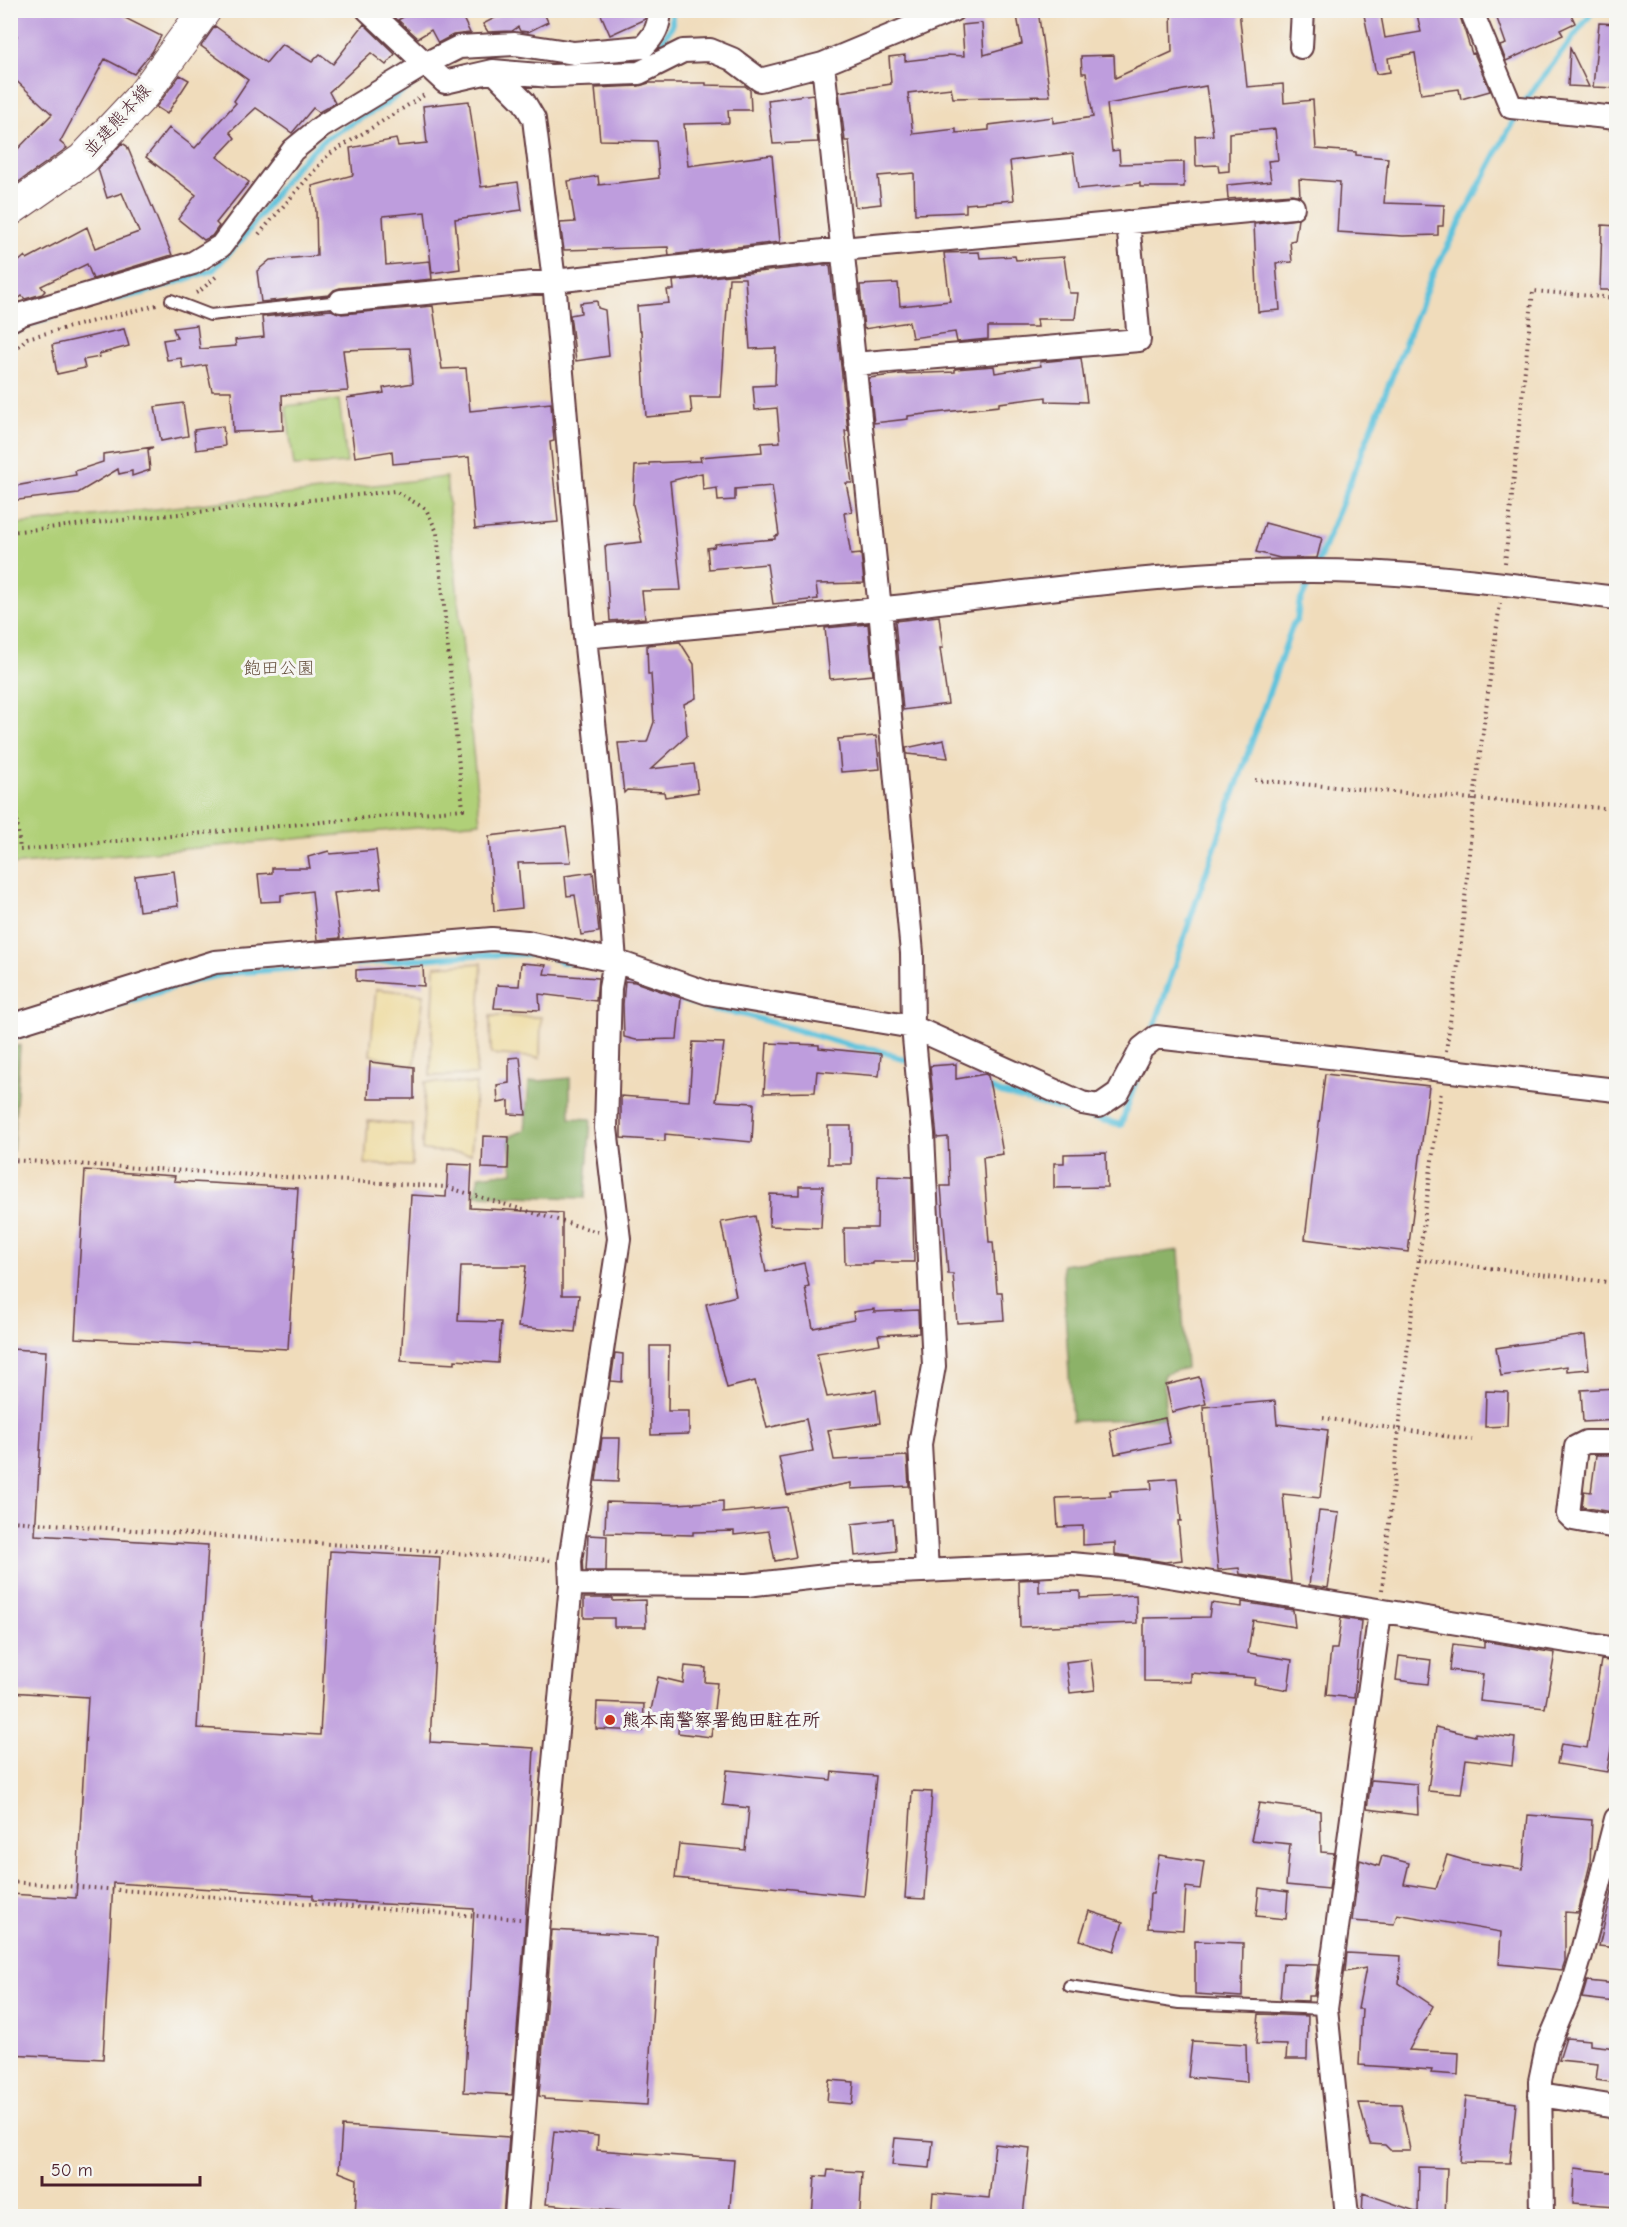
<svg xmlns="http://www.w3.org/2000/svg" width="1627" height="2227" font-family="'Comic Neue','Klee One',sans-serif">
  <style>
    .green { fill: #b0d078; stroke: #7d7852; stroke-width: 1.5 }
    .forest { fill: #8cb268; stroke: #6b684a; stroke-width: 1.5 }
    .sand { fill: #eeda9e; stroke: #9c7c64; stroke-width: 1.5 }
    .lines { fill: none; stroke-linecap: round; stroke-linejoin: round }
    .stream { stroke: #5ec2dc; stroke-width: 6 }
    .building { fill: #be9ddd }
    .service-casing { stroke: #633b41; stroke-width: 14 }
    .minor-casing { stroke: #633b41; stroke-width: 26 }
    .secondary-casing { stroke: #633b41; stroke-width: 34 }
    .path { stroke: #633b41; stroke-width: 4; stroke-dasharray: 1.5 4.5; stroke-linecap: butt }
    .service { stroke: #fff; stroke-width: 10 }
    .minor { stroke: #fff; stroke-width: 22 }
    .secondary { stroke: #fff; stroke-width: 32 }
    .poi-dot { fill: #c8321e; stroke: #f6f6f2; stroke-width: 2 }
    .labels { text-anchor: middle; stroke-width: 6; stroke-linejoin: round; paint-order: stroke }
    .street-label { font-size: 18px; fill: #4a1f2b; stroke: #f6f6f2 }
    .park-label { font-size: 18px; fill: #695442; stroke: #f6f6f2 }
    .poi-label { font-size: 18px; font-weight: bold; fill: #4a1f2b; stroke: #f6f6f2; text-anchor: start }
  </style>
  <rect width="100%" height="100%" fill="#f6f6f2"/>
  <filter id="ink" filterUnits="userSpaceOnUse"><feTurbulence type="fractalNoise" baseFrequency=".0167" numOctaves="2"/><feDisplacementMap in="SourceGraphic" scale="12" xChannelSelector="R" yChannelSelector="G"/><feConvolveMatrix kernelMatrix="1 2 1 2 8 2 1 2 1" color-interpolation-filters="sRGB"/></filter>
  <filter id="wash" filterUnits="userSpaceOnUse"><feTurbulence type="fractalNoise" baseFrequency=".008" numOctaves="4" result="noise"/><feDisplacementMap in="SourceGraphic" scale="24" xChannelSelector="R" yChannelSelector="G"/><feGaussianBlur stdDeviation="1.35" result="paint"/><feColorMatrix in="noise" values="0 0 0 0 0 0 0 0 0 0 0 0 0 0 0 0 0 1.4 0 .05"/><feComposite in="paint" operator="in"/></filter>
  <g filter="url(#wash)">
    <rect width="100%" height="100%" fill="#f0dcbb"/>
    <!-- green -->
    <path class="green" d="M339 400 347 463 294 466 286 406Z
      M446 477 480 822 11 865V525Z"/>
    <!-- forest -->
    <path class="forest" d="M20 1045 13 1151H11V1048Z
      M570 1078V1118L591 1119 585 1198 474 1195 479 1176 513 1172 509 1137 525 1130 529 1082Z
      M1179 1250 1186 1368 1164 1374 1165 1418 1072 1421 1062 1265Z"/>
    <!-- sand -->
    <path class="sand" d="M482 963 476 1075 430 1076 435 966Z
      M376 989 424 994 414 1067 370 1055Z
      M490 1016 541 1017 540 1058 491 1054Z
      M425 1082 476 1084 471 1154 422 1150Z
      M368 1121 413 1125 412 1166 365 1164Z"/>
    <g class="lines">
      <!-- stream -->
      <path class="stream" d="M661 43 672 26V10
        M1523 103 1594 10
        M97 303 147 292 213 270 244 237 296 166 325 139 384 105 413 84
        M10 334 31 324 59 314
        M1317 565 1432 276 1518 112
        M551 957 562 962 576 963
        M675 998 711 1009 746 1015 855 1047 875 1049 911 1062
        M1152 1034 1199 893 1293 624 1297 620 1299 604 1313 575
        M10 1039 200 979 231 973 474 955 535 954
        M983 1086 1001 1093 1121 1125 1136 1081"/>
    </g>
    <g id="blocks">
      <!-- building -->
      <path class="building" d="M10 10H128L125 18 161 36 152 52 134 74 105 59 60 142 67 148 10 188V157L52 114 10 75V50L17 36 10 33Z
        M415 10H459L470 33 453 35 438 43 431 30 418 38 398 20Z
        M510 10H549L544 13 548 22 528 32 520 31 518 27 512 31 488 32 483 24Z
        M599 10H646L645 19 610 35Z
        M1016 10H1038L1050 96 953 98 951 88 908 93 913 134 956 129V133L989 130V125L1053 117V123L1093 117 1086 73H1082L1081 56 1114 55 1115 78 1172 52 1171 10H1239L1247 87 1283 84 1284 103 1313 100 1316 149 1356 152V155L1388 158 1384 203 1444 205 1443 226H1438V235L1403 236 1337 232 1340 182 1299 179 1300 196 1292 194 1228 199 1227 185 1271 181 1268 161 1278 160 1275 129 1229 133V171L1219 172 1218 165 1196 166 1195 136 1213 135 1206 86 1107 104 1112 151 1119 150 1120 164 1184 162V187H1140V183L1078 189 1073 153 1010 161 1014 200 966 204V212L915 214 914 173 878 176 881 204 855 207 849 141H845L839 92 891 84 889 57 905 55V61L947 56V55L964 56 962 25 982 23 984 55 1022 44Z
        M1363 10H1380L1385 38 1421 32 1416 10H1458L1472 54 1474 53 1490 91 1461 99 1459 89 1421 94 1415 53 1388 58 1390 72 1376 74Z
        M1494 10H1569L1575 23 1560 30 1563 35 1506 61 1500 46 1506 44Z
        M1599 23 1617 24V88L1593 87Z
        M364 24 395 54 386 65 371 53 329 92 335 103 319 112 313 108 292 133 256 108 230 132 235 138 217 157 249 182 216 223 219 226 212 236 204 240 178 219 196 195 146 157 169 128 195 148 236 103 234 101 248 80 201 46 215 26 266 63 282 44 312 62 320 54 333 64Z
        M1570 48 1589 87 1568 86Z
        M180 75 189 80 167 114 156 107Z
        M649 83H706V85L745 86 750 90 751 110H728L729 123 684 124 688 166 772 155 780 242 669 255 668 247 564 250 560 223 575 222 568 181 598 176 599 185 659 178 656 141 600 140 595 88 639 86Z
        M813 94 818 142 773 144 768 100Z
        M469 101 481 187 518 182 522 210 455 219 460 269 432 273 425 212 383 216 386 265 430 261 432 279 340 288 334 290 329 295 261 302 257 271 270 260 317 256 316 211 312 186 353 175 350 148 396 139 398 146 427 143 423 106Z
        M122 143 127 146 172 255 93 279 87 264 41 286 45 291 42 294 25 299 22 296 10 305V269L25 256 27 259 87 227 95 248 139 232 122 193 107 198 98 169Z
        M1298 219 1295 240 1290 241 1292 262 1276 263 1280 310 1258 312 1254 224Z
        M1602 225 1617 226V290H1600Z
        M979 252 980 258 1015 256 1016 260 1064 257 1069 293H1078L1075 319H1037L1038 327H988V339L957 342 955 332 912 338 909 322 864 329 860 285 898 283 900 306 950 301 944 253Z
        M823 265H830L848 431H845L852 483H846L852 512 844 513 851 555 861 554 864 583 816 584 818 599 773 604 767 564 709 569 707 548 714 547 715 544 775 539V536L779 535 772 486 735 489V500L718 501 717 488 703 490 702 473 670 481 681 590 642 591 645 618 610 621 605 546 642 542 633 505 635 466 649 465V463L701 461 700 457 762 452 761 443 780 442 777 408 755 410 753 386 775 385 776 348 750 349 745 278H729L721 397H690L692 413 646 417 641 331H639L637 306 669 303 667 290H674L673 281Z
        M597 301 598 308 605 310 609 356 576 361 570 315 581 313 580 303Z
        M433 306 442 369 466 368 470 411 551 403 554 441 550 442 558 522 475 529 469 457 393 464 392 451 355 457 347 398 384 393 383 388 413 383 410 348 343 350 348 391 282 395 283 430 263 431 233 432 231 391H212L206 365 183 369 181 358 167 360 163 340 177 338 173 328 197 325 200 349 236 346 235 340 264 337 262 317 331 310 342 314Z
        M124 329 129 346 99 354 100 357 83 360 85 368 57 374 52 345Z
        M1081 358 1087 402 1046 401V397L999 403V406L908 416V419L874 423 869 378 901 374 955 372V369L994 366 995 373 1041 366 1040 362Z
        M183 403 188 436 161 441 155 407Z
        M223 426 225 446 196 450 194 430Z
        M153 447 148 450 150 470 132 476V471L119 474 118 469 78 493 10 501V487L76 475 75 471 103 462V454Z
        M1265 523 1322 538 1317 558H1280L1256 552Z
        M939 616 943 648H940L948 704 903 710 895 621Z
        M868 624 873 675 830 679 825 628Z
        M680 642 694 664 696 698 684 704 687 736 651 769 694 764 698 792 665 797 664 792 627 790 624 793 618 743 647 742 654 722 651 674H648L647 645Z
        M876 736 880 769 841 772 838 739Z
        M944 740 948 758 907 754 906 748Z
        M566 827 571 862 518 863 522 908 494 911 489 836Z
        M376 850 381 888 334 893 340 938 317 940 312 891 281 895V901L261 902 258 874 272 873V868H310L308 857 329 851 330 854Z
        M174 871 178 906 139 911 135 876Z
        M593 872 599 932 581 935 575 895 567 896 565 876Z
        M521 963 546 965 544 974 598 978 596 1001 539 994 540 1010 494 1008 497 985 519 986Z
        M423 966 424 986 356 981V970Z
        M625 981 635 982 681 998 677 1039 636 1040 624 1037 623 1004Z
        M693 1042 724 1043 716 1101 754 1103 752 1142 665 1134V1141L621 1138V1096L689 1101Z
        M767 1043 819 1045V1048L881 1054 879 1076 817 1071 815 1092 764 1093Z
        M520 1057 526 1115 509 1114V1101L498 1103 497 1085 509 1083V1058Z
        M370 1062 414 1067V1099H368Z
        M956 1064V1079L985 1074 988 1076 998 1125 1003 1154 983 1157 989 1242H993L997 1292H1002L1004 1320 957 1323 953 1274H948L941 1186H950L948 1137 937 1138 930 1066Z
        M1325 1074 1429 1086 1408 1252 1305 1239Z
        M828 1126H851V1164H828Z
        M483 1136 509 1137 508 1169 482 1168Z
        M1106 1153 1107 1187 1054 1188V1163H1064V1154Z
        M448 1164 472 1165 470 1208 562 1213V1295H579L575 1332 518 1327 526 1266H461L458 1321 501 1322 498 1363 455 1360V1364L401 1361 411 1195 446 1197Z
        M85 1170 175 1176 174 1181 298 1188 288 1349 75 1338Z
        M878 1176 912 1177 914 1262H873V1264H845L844 1228H877Z
        M799 1186H823L821 1228 769 1226 770 1194 799 1195Z
        M755 1216 766 1272 804 1263 809 1286 805 1287 813 1328 854 1320 853 1312 874 1309V1312L918 1310 919 1333 878 1335 880 1344 817 1354 827 1397 876 1390 880 1423 828 1430 834 1460 907 1456 909 1486 851 1489V1483L787 1495 779 1457 813 1451 806 1419 767 1428 755 1381 727 1388 706 1304 736 1296 721 1222Z
        M1585 1335 1589 1369 1567 1371V1366L1501 1376 1496 1348Z
        M650 1346H669L668 1411H689V1434L651 1435Z
        M10 1349 46 1351 35 1535 208 1545 197 1728 320 1735 330 1551 440 1557 430 1742 534 1748 525 1929 512 2095 464 2092 474 1909 313 1900V1895L113 1883 103 2059 10 2054V1894L76 1898 88 1697 10 1692Z
        M615 1353 623 1354 622 1382 611 1381Z
        M1199 1377 1206 1404 1172 1412 1166 1385Z
        M1617 1388V1420L1583 1422 1581 1390Z
        M1486 1391 1508 1392 1507 1426 1485 1427Z
        M1275 1401 1277 1424 1328 1430 1320 1498 1283 1494 1291 1582 1240 1574 1239 1568 1218 1570 1203 1407Z
        M1165 1418 1170 1443 1115 1454 1110 1430Z
        M602 1438H620L618 1482 596 1481Z
        M1596 1455H1617V1513L1582 1507 1584 1491 1591 1492Z
        M1177 1478 1181 1521H1178L1182 1560 1165 1562 1115 1554V1543L1083 1545V1526L1058 1527 1056 1498 1111 1496 1110 1491 1152 1489 1151 1480Z
        M723 1501V1513L786 1507 796 1557 775 1561 769 1531 734 1535V1531L693 1532V1535L605 1533 606 1502 677 1504Z
        M1319 1511 1339 1513 1328 1588 1309 1585Z
        M893 1519 896 1551 855 1556 852 1524Z
        M588 1535 607 1536 606 1571H586Z
        M1039 1579V1592L1080 1591V1598L1136 1595 1137 1623 1020 1627 1019 1580Z
        M584 1598H613V1601L645 1600 646 1627H614V1618H584Z
        M1242 1602 1293 1610 1295 1627 1253 1620 1248 1653 1292 1660 1288 1690 1254 1684 1255 1678 1191 1673V1682L1144 1681V1618L1209 1617 1211 1603 1242 1607Z
        M1341 1618 1361 1621 1354 1698 1326 1695 1331 1649H1337Z
        M1484 1641 1555 1653 1545 1708 1480 1701 1483 1674 1450 1670 1453 1644 1484 1648Z
        M1399 1656 1431 1660 1428 1684 1396 1680Z
        M1091 1659 1095 1690 1070 1693 1066 1662Z
        M1601 1660 1617 1662V1714L1607 1772 1557 1764 1561 1744 1587 1748Z
        M685 1666 706 1668 705 1682 717 1683 711 1737 678 1733 679 1721 650 1715 658 1677 683 1683Z
        M597 1702 644 1704 643 1731 596 1729Z
        M1436 1727 1475 1736V1733L1515 1738 1512 1765 1466 1759 1461 1794 1428 1791Z
        M727 1770 831 1780 832 1772 876 1776 864 1896 675 1878 679 1844 745 1850 749 1808 723 1805Z
        M1371 1780 1417 1784 1418 1815 1367 1809Z
        M912 1791 932 1792 925 1899 905 1898Z
        M1259 1803 1320 1811 1321 1852 1334 1853 1329 1889 1286 1885 1290 1844 1251 1840Z
        M1528 1815 1592 1820 1590 1864 1578 1913 1565 1912V1961L1562 1970 1499 1964 1501 1932 1397 1914 1394 1924 1352 1921 1360 1860 1379 1866 1382 1856 1409 1863 1404 1884 1436 1889 1447 1855 1471 1862 1523 1869Z
        M1159 1855 1204 1862 1200 1889 1186 1887 1183 1930 1148 1928 1150 1894H1153Z
        M1616 1875H1617V1948L1599 1946Z
        M1259 1888 1288 1892 1286 1919 1256 1916Z
        M1089 1911 1123 1922 1114 1951 1080 1940Z
        M552 1930 657 1936 647 2105 544 2099V2097L539 2096Z
        M1195 1941 1243 1943 1242 1997 1195 1994Z
        M1347 1953 1401 1956 1399 1983 1433 2006 1409 2050 1459 2053 1458 2075 1431 2073 1432 2070 1359 2065 1362 2009H1358L1366 1968 1345 1972Z
        M1283 1964 1318 1965 1314 1996H1308V2001L1280 2000Z
        M1587 1981 1617 1984 1615 2002 1582 1998Z
        M1259 2014 1308 2016 1307 2059H1286L1287 2045 1256 2044Z
        M1566 2038 1590 2040V2045L1617 2048V2083L1596 2080 1598 2064 1559 2060Z
        M1192 2041 1246 2044 1247 2082 1188 2077Z
        M829 2080 854 2082 852 2104 827 2102Z
        M1466 2096 1516 2103 1510 2163 1460 2162Z
        M1359 2103 1401 2104 1410 2150H1390L1385 2145 1370 2144Z
        M342 2126 509 2137 503 2217H355L357 2179 339 2172Z
        M554 2131 598 2136 597 2150 734 2160 729 2217H681L546 2204Z
        M895 2138 933 2141 930 2168 892 2165Z
        M995 2144 1030 2148 1023 2217H931L933 2193 989 2198Z
        M1419 2167 1447 2168 1445 2217H1362L1363 2193 1418 2212Z
        M1575 2168 1617 2173V2206L1573 2203Z
        M828 2170 862 2172 860 2211 854 2217H812L815 2176 827 2177Z"/>
    </g>
  </g>
  <g filter="url(#ink)">
    <use href="#blocks" fill-opacity="0" stroke="#633b41" stroke-width="1.5"/>
    <g class="lines">
      <defs>
        <path id="service" d="M171 300 210 315 341 301
          M1069 1986 1179 2003 1326 2009"/>
        <path id="minor" d="M368 10 445 82 493 71 551 76 639 73 683 51 710 50 732 59 760 80 823 64 953 10
          M1471 10 1511 107 1616 118
          M1301 47 1303 10
          M823 64 880 609 912 953 913 1027 923 1134 934 1366 920 1444 927 1571
          M493 71 524 102 534 119 554 281 585 637 603 807 615 961 610 988 606 1128 619 1239 570 1561 571 1584 539 1920 516 2216
          M341 301 554 281 842 249 1293 207
          M10 320 22 314 193 263 221 246 293 150 321 127 425 64 459 47 515 44 574 53 643 47C655 35 659 27 660 10
          M854 364 1139 340 1128 222
          M585 637C697 627 810 617 922 604 1068 587 1215 566 1363 572 1448 576 1532 587 1616 598
          M10 1026 215 962 492 939 527 942 615 961 708 993 913 1027 1044 1086 1082 1103 1099 1106 1118 1093 1142 1048 1156 1037 1616 1090
          M1616 1442H1586L1576 1447 1568 1514 1573 1519 1616 1527
          M571 1584 747 1585 835 1575 1071 1564 1126 1569 1616 1649
          M1540 2095 1616 2107
          M1347 2216 1326 2009 1380 1612
          M1542 2216 1540 2081 1547 2047 1568 1998 1581 1955 1616 1819"/>
        <path id="secondary" d="M10 210 83 159 143 95 205 10"/>
      </defs>
      <!-- service casing -->
      <use href="#service" class="service-casing"/>
      <!-- minor casing -->
      <use href="#minor" class="minor-casing"/>
      <!-- secondary casing -->
      <use href="#secondary" class="secondary-casing"/>
      <!-- path -->
      <path class="path" d="M259 234 328 155 426 94
        M196 293 200 291 218 275
        M10 355 27 338 157 305
        M10 532 395 491 426 509 437 532 463 809 20 850 10 753
        M1505 563 1533 291 1616 298
        M1255 780 1474 799 1616 809
        M1446 1051 1461 943 1474 799 1500 603
        M10 1160 446 1187 598 1232
        M1419 1260 1616 1283
        M1323 1418 1472 1440
        M10 1521 551 1560
        M1382 1590 1408 1343 1441 1091
        M10 1882 520 1919"/>
      <!-- service -->
      <use href="#service" class="service"/>
      <!-- minor -->
      <use href="#minor" class="minor"/>
      <!-- secondary -->
      <use href="#secondary" class="secondary"/>
    </g>
  </g>
  <!-- markers -->
  <circle class="poi-dot" cx="610" cy="1720" r="6"/>
  <g class="labels">
    <!-- street labels -->
    <g class="street-label">
      <text transform="translate(117 120) rotate(-48)" y="6">並建熊本線</text>
    </g>
    <!-- park labels -->
    <g class="park-label">
      <text x="279" y="674">飽田公園</text>
    </g>
    <!-- poi labels -->
    <g class="poi-label">
      <text x="622" y="1726">熊本南警察署飽田駐在所</text>
    </g>
  </g>
  <!-- margin -->
  <rect width="1627" height="2227" fill="none" stroke="#f6f6f2" stroke-width="36"/>
  <!-- scale -->
  <path d="M42 2176v9h158v-9" fill="none" stroke="#4a1f2b" stroke-width="3"/>
  <text x="51" y="2176" font-size="18" fill="#4a1f2b" stroke="#f6f6f2" stroke-width="4.5" paint-order="stroke">50 m</text>
</svg>
